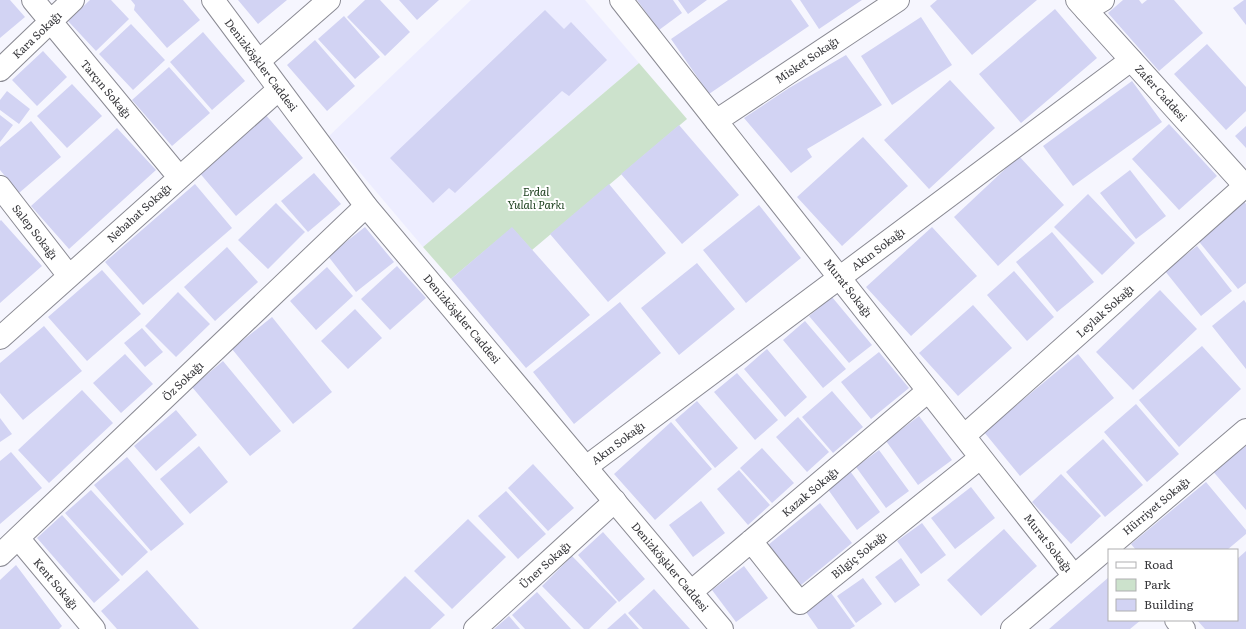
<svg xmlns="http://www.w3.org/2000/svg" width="1246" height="629" font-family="Literata,serif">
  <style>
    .built { fill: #ededff }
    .green { fill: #cce2cc }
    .building { fill: #d2d3f3 }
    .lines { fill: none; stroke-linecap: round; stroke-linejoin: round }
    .minor-casing { stroke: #8a8a93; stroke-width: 24 }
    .tertiary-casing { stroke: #8a8a93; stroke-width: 24 }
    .minor { stroke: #fff; stroke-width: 22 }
    .tertiary { stroke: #fff; stroke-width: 22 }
    .labels { text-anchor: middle; stroke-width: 4; stroke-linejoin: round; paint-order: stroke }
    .street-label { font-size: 11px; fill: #38383c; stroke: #fff }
    .park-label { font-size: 11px; font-style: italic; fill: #153a17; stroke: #fff }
  </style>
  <rect width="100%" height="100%" fill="#f6f6fe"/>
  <!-- built -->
  <path class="built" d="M471 0H585L639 63 423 247 329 136Z"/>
  <!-- green -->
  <path class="green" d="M639 63 687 119 532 250 512 228 451 279 423 247Z"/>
  <!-- building -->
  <path class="building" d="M0 0H10L25 17 0 38Z
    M90 0H111L129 19 96 51 68 21Z
    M131 0H183L200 20 167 48 134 10 135 5Z
    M238 0H287L258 24Z
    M365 0H380L410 32 385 56 347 17Z
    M399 0H439L417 20Z
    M637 0H673L682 13 659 30Z
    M678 0H707L688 14Z
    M728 0H791L809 26 709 94 671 39Z
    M800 0H862L819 29Z
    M937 0H1037L972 55 930 6Z
    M1123 0H1139L1142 4 1147 0H1174L1203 33 1159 71 1108 13Z
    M1244 0H1246V25L1233 8Z
    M1055 9 1097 58 1021 123 979 74Z
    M545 10 564 29 571 22 607 60 569 96 562 91 455 193 449 188 433 203 390 158Z
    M344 16 380 57 355 79 318 39Z
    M921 17 952 65 892 105 861 56Z
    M131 24 165 60 133 90 99 54Z
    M203 32 245 81 212 110 170 62Z
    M315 40 355 86 327 111 287 65Z
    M1207 44 1246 87V111L1226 130 1174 74Z
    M43 51 67 77 37 106 12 80Z
    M846 55 882 105 807 149 812 157 791 173 744 118 789 88Z
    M169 67 210 113 172 146 132 100Z
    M950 80 995 128 929 189 884 140Z
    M1132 81 1162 122 1073 186 1043 146Z
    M72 84 102 116 67 148 37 116Z
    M7 91 30 109 19 124 0 110V100Z
    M265 114 303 158 236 216 198 171Z
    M0 115 13 125 0 142Z
    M31 121 61 157 19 193 0 170V147Z
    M1169 124 1217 176 1179 210 1132 159Z
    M679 125 739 195 682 244 621 174Z
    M1246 126V148L1235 136Z
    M117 128 156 170 69 249 31 206Z
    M863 137 908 186 842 246 797 197Z
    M1019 156 1064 205 998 266 954 217Z
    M1130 170 1166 216 1136 239 1100 193Z
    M314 173 341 204 308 232 281 201Z
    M195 184 232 228 143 305 105 262Z
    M609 184 666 253 608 302 550 234Z
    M1088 194 1135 243 1102 275 1054 227Z
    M1243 200 1246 204V283L1238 289 1196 238Z
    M276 203 305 232 268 269 238 240Z
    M759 205 801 258 746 303 703 250Z
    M1 220 42 266 0 303V221Z
    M365 227 394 262 356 292 328 256Z
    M512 227 590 315 526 368 451 279Z
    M932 227 977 276 911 336 866 287Z
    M1052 232 1094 282 1057 312 1016 262Z
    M1197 246 1232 291 1201 316 1165 271Z
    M227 247 258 282 215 321 184 287Z
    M697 263 735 309 679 355 641 308Z
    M397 266 426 298 390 330 361 299Z
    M327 267 353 296 316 330 290 301Z
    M102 270 141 314 87 361 48 317Z
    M1014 271 1054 317 1027 341 987 295Z
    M1160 290 1197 329 1133 390 1096 352Z
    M178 292 210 324 176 357 145 326Z
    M832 297 872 345 849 363 809 316Z
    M1244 300 1246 303V369L1212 326Z
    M620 302 661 353 574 424 533 372Z
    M973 305 1012 348 958 396 919 353Z
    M355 309 382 338 348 369 321 341Z
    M272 317 332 392 293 424 232 349Z
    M805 321 846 369 823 388 783 340Z
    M44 326 82 371 23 420 0 393V363Z
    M142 328 163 352 145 367 124 343Z
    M1202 346 1241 389 1179 447 1139 400Z
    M767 349 807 397 785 417 744 369Z
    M879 352 909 388 871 419 841 382Z
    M125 354 153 384 121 413 93 383Z
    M1078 354 1114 398 1020 476 984 432Z
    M223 361 281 431 250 456 192 387Z
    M737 373 778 420 755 440 714 392Z
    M82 390 113 423 49 483 18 450Z
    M832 391 863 427 833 453 802 417Z
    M697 401 738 448 715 468 675 420Z
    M1136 404 1179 454 1147 482 1104 432Z
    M176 410 197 435 156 471 134 446Z
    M919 416 952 460 918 485 886 441Z
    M798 417 829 452 807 472 776 437Z
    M0 418 12 434 0 442Z
    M671 422 712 469 655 520 614 474Z
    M1103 439 1143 485 1105 517 1066 472Z
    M1246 440V510L1211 469Z
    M199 446 228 482 190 514 160 479Z
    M762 448 794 483 772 503 740 468Z
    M879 450 909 491 886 508 856 467Z
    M11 452 42 488 0 524V461Z
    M127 457 184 524 151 551 94 485Z
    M533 464 574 508 548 531 508 488Z
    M739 470 770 505 748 525 717 489Z
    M850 471 880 512 857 530 827 488Z
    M1061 474 1101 516 1071 544 1032 502Z
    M1206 482 1246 530V534L1227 550H1136L1131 544Z
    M971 487 995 518 955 549 931 518Z
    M91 490 148 552 122 576 65 513Z
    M506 491 546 534 518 559 478 516Z
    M701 501 725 533 693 557 669 525Z
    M820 503 852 543 801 585 768 545Z
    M62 515 120 580 94 603 37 538Z
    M468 519 506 557 452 609 414 571Z
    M922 523 946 555 921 574 897 541Z
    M1004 529 1037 566 981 616 947 580Z
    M603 532 645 579 619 602 578 555Z
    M1246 551V629H1205L1197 620H1237V559Z
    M572 556 617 602 589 629H584L542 586Z
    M901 558 920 585 895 603 875 577Z
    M16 565 62 626 59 629H0V580Z
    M744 566 768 598 736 622 712 590Z
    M147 570 171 597 199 629H117L101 611Z
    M405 576 445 615 430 629H352Z
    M1109 577V620H1141L1130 629H1049Z
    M863 578 882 604 856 623 837 596Z
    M654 589 690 629H643L628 613Z
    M537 592 571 629H525L512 615Z
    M831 593 855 626 850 629H818L806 612Z
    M625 613 639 629H607Z
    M509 616 520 629H494Z"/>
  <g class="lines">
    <defs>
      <path id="minor" d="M33 0 179 177
        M621 0 1074 576
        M1086 10 1103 0
        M259 61 329 0
        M0 70 73 0
        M716 121 898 0
        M0 187 69 276
        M0 338 279 89
        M964 436 1245 186
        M586 467 1131 60
        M18 538 94 629
        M751 541 800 603 980 458
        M0 555 366 206
        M691 592 928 391
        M1176 620 1184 629
        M475 629 615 501
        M1012 629 1246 430"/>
      <path id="tertiary" d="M213 0 366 206 722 629
        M1077 0 1246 187"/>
    </defs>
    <!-- minor casing -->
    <use href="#minor" class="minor-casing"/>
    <!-- tertiary casing -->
    <use href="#tertiary" class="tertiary-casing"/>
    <!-- minor -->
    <use href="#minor" class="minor"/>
    <!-- tertiary -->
    <use href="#tertiary" class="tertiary"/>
  </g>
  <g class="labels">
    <!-- street labels -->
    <g class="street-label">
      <text transform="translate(37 35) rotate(-44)" y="4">Kara Sokağı</text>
      <text transform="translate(807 60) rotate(-34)" y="4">Misket Sokağı</text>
      <text transform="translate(261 65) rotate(53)" y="4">Denizköşkler Caddesi</text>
      <text transform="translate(106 89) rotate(50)" y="4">Tarçın Sokağı</text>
      <text transform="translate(1161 93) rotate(48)" y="4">Zafer Caddesi</text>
      <text transform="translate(139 213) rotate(-42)" y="4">Nebahat Sokağı</text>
      <text transform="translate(35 232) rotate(52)" y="4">Salep Sokağı</text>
      <text transform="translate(878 249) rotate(-37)" y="4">Akın Sokağı</text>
      <text transform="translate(848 288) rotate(52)" y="4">Murat Sokağı</text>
      <text transform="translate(1105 311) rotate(-42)" y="4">Leylak Sokağı</text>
      <text transform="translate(462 319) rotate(50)" y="4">Denizköşkler Caddesi</text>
      <text transform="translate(183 381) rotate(-44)" y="4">Öz Sokağı</text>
      <text transform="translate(618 443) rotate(-37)" y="4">Akın Sokağı</text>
      <text transform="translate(810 492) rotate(-40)" y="4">Kazak Sokağı</text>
      <text transform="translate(1156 506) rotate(-40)" y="4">Hürriyet Sokağı</text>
      <text transform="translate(1048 543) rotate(52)" y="4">Murat Sokağı</text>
      <text transform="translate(859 555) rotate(-39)" y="4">Bilgiç Sokağı</text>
      <text transform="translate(545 565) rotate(-42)" y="4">Üner Sokağı</text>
      <text transform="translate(670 567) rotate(50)" y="4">Denizköşkler Caddesi</text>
      <text transform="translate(56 584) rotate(50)" y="4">Kent Sokağı</text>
    </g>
    <!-- park labels -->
    <g class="park-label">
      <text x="536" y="196">Erdal<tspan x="536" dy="13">Yulalı Parkı</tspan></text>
    </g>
  </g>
  <!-- legend -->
  <rect x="1108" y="549" width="130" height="72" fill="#ffffff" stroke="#afafb1"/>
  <rect x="1116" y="562" width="20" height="6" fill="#ffffff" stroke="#afafb1"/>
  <text x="1144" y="569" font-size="12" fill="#38383c">Road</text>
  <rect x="1116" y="579" width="20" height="12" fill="#cce2cc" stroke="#afafb1"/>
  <text x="1144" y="589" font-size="12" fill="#38383c">Park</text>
  <rect x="1116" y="599" width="20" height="12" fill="#d2d3f3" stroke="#afafb1"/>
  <text x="1144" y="609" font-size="12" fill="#38383c">Building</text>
</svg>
